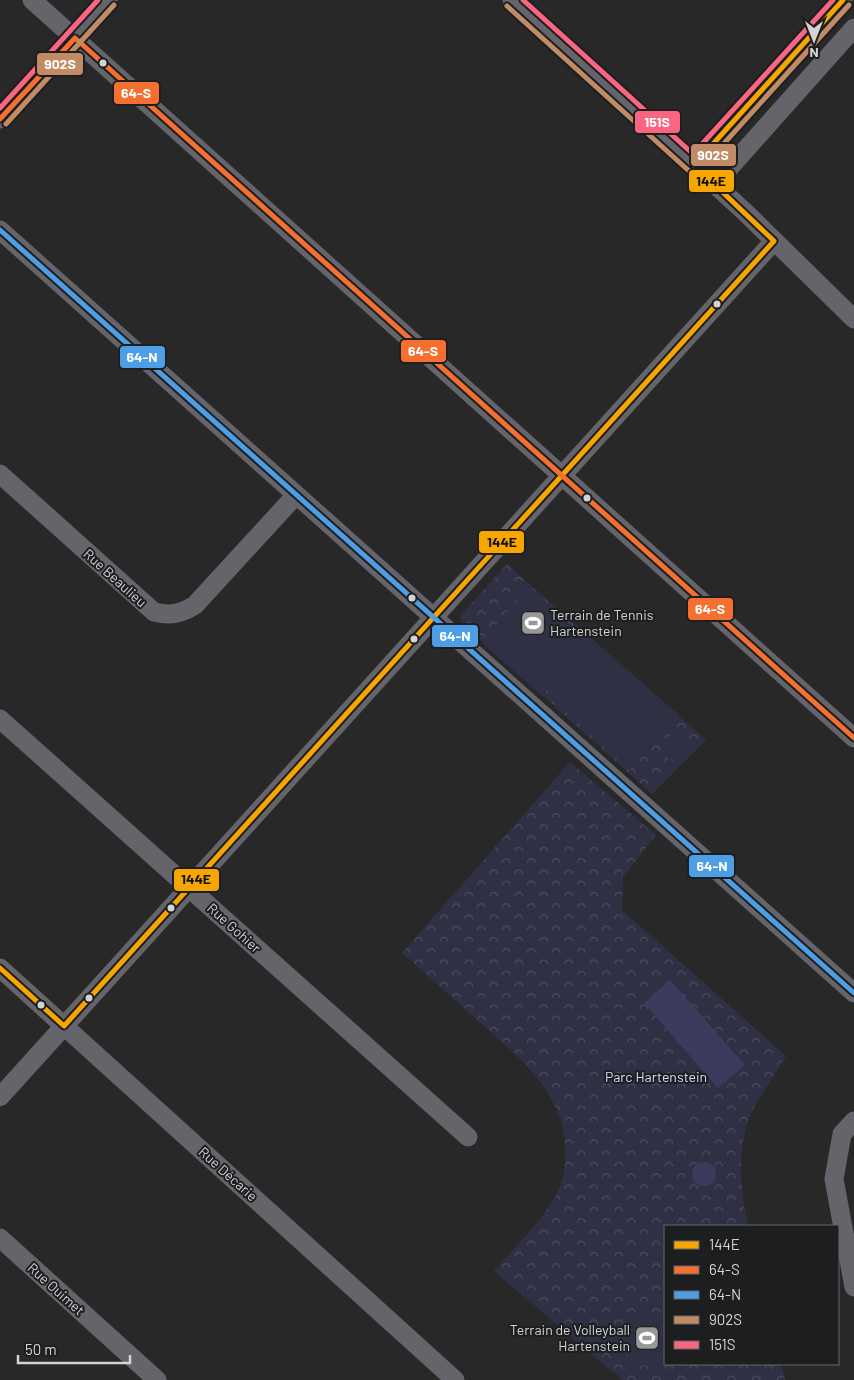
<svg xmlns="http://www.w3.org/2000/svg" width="854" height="1380" font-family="Barlow,sans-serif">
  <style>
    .park { fill: url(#park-crowns) }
    .garden { fill: #2f3044 }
    .water { fill: #3c3b5e }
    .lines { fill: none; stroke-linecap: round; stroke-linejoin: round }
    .minor { stroke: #64646a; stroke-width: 19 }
    .bus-1-casing { stroke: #1d1e20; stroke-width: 9 }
    .bus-2-casing { stroke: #1d1e20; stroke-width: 9 }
    .bus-3-casing { stroke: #1d1e20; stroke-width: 9 }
    .bus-4-casing { stroke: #1d1e20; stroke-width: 9 }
    .bus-5-casing { stroke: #1d1e20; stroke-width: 9 }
    .bus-1 { stroke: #f7a600; stroke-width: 5 }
    .bus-2 { stroke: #f46f30; stroke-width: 5 }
    .bus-3 { stroke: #4d9ee5; stroke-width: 5 }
    .bus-4 { stroke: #c18c65; stroke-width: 5 }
    .bus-5 { stroke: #fa6682; stroke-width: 5 }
    .bus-dot { fill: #d4d4d5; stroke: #1d1e20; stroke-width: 2 }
    .labels { text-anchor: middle; stroke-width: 4; stroke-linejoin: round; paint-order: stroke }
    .street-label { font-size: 14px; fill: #d4d4d5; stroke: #1d1e20 }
    .poi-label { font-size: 14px; fill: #d4d4d5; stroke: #1d1e20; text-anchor: start }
    .park-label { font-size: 14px; fill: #dcddf9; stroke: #1d1e20 }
    .line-badge { stroke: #1d1e20; stroke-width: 2 }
    .badge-label { font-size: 14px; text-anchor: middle; font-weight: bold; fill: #fff }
    .pale-badge-label { font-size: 14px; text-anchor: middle; font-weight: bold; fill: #111 }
  </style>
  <defs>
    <pattern id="park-crowns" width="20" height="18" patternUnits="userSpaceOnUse" patternTransform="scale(1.25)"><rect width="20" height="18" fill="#2f3044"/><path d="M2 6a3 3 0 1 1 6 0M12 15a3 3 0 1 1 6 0" fill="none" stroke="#4c4d5e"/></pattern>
  </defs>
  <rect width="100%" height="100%" fill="#282829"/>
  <!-- park -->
  <path class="park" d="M507 564 706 740 652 794 461 622 460 616Z
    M570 762 656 835 623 877 622 910 786 1056C776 1074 763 1091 753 1109 736 1143 740 1190 748 1226H665V1364H781L785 1380H622L494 1271C513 1249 547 1216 558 1191 565 1176 566 1162 565 1146 562 1089 516 1055 476 1019 452 997 427 975 402 953Z"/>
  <!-- garden -->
  <path class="garden" d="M529 586 588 641 591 638 679 715 630 770 550 697 556 689 551 686 542 696 482 643Z
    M661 747a12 12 0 1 1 24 0a12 12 0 1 1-24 0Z
    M665 1312V1364H694L628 1366 627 1313Z"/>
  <!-- water -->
  <path class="water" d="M670 980 745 1065 718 1088 644 1003Z
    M692 1174a12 12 0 1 1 24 0a12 12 0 1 1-24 0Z"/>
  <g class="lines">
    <!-- minor -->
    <path class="minor" d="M32 0 854 738
      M512 0 745 212 854 319
      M0 119 108 0
      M694 165 843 0
      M715 184 854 28
      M0 230 854 993
      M0 474 154 612C170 616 181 614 195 605L296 495
      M0 719 468 1137
      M0 968 455 1380
      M0 1097 774 241
      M854 1121 842 1134 834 1179 854 1287
      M0 1238 157 1380"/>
    <defs>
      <path id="bus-1" d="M0 968 64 1026 774 241 694 165 843 0"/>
      <path id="bus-2" d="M0 119 75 38 854 738"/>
      <path id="bus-3" d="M0 230 854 993"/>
      <path id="bus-4" d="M507 6 689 171 694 172 700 170 849 5
        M6 124 114 5"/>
      <path id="bus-5" d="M523 0 693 154 833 0
        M0 108 98 0"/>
    </defs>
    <!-- bus-1 casing -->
    <use href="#bus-1" class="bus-1-casing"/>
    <!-- bus-2 casing -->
    <use href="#bus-2" class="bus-2-casing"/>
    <!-- bus-3 casing -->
    <use href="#bus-3" class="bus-3-casing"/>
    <!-- bus-4 casing -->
    <use href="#bus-4" class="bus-4-casing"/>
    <!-- bus-5 casing -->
    <use href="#bus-5" class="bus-5-casing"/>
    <!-- bus-1 -->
    <use href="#bus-1" class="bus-1"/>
    <!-- bus-2 -->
    <use href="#bus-2" class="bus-2"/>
    <!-- bus-3 -->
    <use href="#bus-3" class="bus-3"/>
    <!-- bus-4 -->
    <use href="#bus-4" class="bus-4"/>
    <!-- bus-5 -->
    <use href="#bus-5" class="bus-5"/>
  </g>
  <!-- icons -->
  <defs>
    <symbol id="stadium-square" viewBox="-11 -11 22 22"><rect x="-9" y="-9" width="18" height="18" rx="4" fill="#989899" stroke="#1d1e20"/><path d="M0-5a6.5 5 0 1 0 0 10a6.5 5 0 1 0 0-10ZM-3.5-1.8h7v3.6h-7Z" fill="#fff"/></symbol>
  </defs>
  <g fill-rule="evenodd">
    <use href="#stadium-square" x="519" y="609" width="28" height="28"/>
    <use href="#stadium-square" x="633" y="1324" width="28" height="28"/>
  </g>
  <!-- markers -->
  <g class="bus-dot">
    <circle cx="103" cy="63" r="4.5"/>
    <circle cx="717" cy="304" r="4.5"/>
    <circle cx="587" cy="498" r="4.5"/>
    <circle cx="412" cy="598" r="4.5"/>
    <circle cx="414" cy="639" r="4.5"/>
    <circle cx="171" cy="908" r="4.5"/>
    <circle cx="89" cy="998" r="4.5"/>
    <circle cx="41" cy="1005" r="4.5"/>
  </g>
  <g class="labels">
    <!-- street labels -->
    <g class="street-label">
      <text transform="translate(115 578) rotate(42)" y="5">Rue Beaulieu</text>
      <text transform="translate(234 928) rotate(42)" y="5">Rue Gohier</text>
      <text transform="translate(228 1174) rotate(42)" y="5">Rue Décarie</text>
      <text transform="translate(56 1289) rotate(42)" y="5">Rue Ouimet</text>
    </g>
    <!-- poi labels -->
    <g class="poi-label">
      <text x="550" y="620">Terrain de Tennis<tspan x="550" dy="16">Hartenstein</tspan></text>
      <text x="630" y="1335" text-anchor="end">Terrain de Volleyball<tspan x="630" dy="16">Hartenstein</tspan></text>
    </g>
    <!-- park labels -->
    <g class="park-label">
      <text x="656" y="1082">Parc Hartenstein</text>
    </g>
  </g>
  <g class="line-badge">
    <rect x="36" y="52" width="48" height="24" rx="5" fill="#c18c65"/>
    <rect x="113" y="81" width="47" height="24" rx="5" fill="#f46f30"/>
    <rect x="634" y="110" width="47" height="24" rx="5" fill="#fa6682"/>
    <rect x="690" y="143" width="47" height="24" rx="5" fill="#c18c65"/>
    <rect x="688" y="169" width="47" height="24" rx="5" fill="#f7a600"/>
    <rect x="400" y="339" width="47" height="24" rx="5" fill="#f46f30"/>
    <rect x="119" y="345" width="47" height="24" rx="5" fill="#4d9ee5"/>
    <rect x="478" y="530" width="47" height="24" rx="5" fill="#f7a600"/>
    <rect x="687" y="597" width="47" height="24" rx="5" fill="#f46f30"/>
    <rect x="431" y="624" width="48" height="24" rx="5" fill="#4d9ee5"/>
    <rect x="688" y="854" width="47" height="24" rx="5" fill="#4d9ee5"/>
    <rect x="173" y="868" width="47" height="24" rx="5" fill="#f7a600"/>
  </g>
  <g class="badge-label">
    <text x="60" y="69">902S</text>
    <text x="136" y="98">64-S</text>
    <text x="657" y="127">151S</text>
    <text x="713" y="160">902S</text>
    <text x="423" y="356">64-S</text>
    <text x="142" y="362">64-N</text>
    <text x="710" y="614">64-S</text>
    <text x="455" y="641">64-N</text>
    <text x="712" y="871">64-N</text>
  </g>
  <g class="pale-badge-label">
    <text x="711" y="186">144E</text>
    <text x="502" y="547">144E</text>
    <text x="196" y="884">144E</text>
  </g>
  <!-- legend -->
  <rect x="664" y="1225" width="175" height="140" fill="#1d1e20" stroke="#666768"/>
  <rect x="674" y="1241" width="25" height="8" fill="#f7a600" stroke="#666768"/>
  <text x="709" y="1250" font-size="15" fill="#d4d4d5">144E</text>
  <rect x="674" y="1266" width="25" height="8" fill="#f46f30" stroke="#666768"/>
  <text x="709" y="1275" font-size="15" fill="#d4d4d5">64-S</text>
  <rect x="674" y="1291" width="25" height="8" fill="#4d9ee5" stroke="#666768"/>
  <text x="709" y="1300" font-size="15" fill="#d4d4d5">64-N</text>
  <rect x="674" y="1316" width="25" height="8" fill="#c18c65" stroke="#666768"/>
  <text x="709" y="1325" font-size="15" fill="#d4d4d5">902S</text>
  <rect x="674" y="1341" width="25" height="8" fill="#fa6682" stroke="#666768"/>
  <text x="709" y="1350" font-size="15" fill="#d4d4d5">151S</text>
  <!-- north arrow -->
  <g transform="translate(814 40) rotate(180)" stroke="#1d1e20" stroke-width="4" paint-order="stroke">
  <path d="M0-4L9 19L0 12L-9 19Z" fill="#d4d4d5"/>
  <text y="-8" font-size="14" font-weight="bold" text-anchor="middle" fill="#d4d4d5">N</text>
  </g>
  <!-- scale -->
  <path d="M18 1355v8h112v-8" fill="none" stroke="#d4d4d5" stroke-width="2.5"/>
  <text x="25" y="1355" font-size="15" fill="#d4d4d5" stroke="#1d1e20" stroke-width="4" paint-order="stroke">50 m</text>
</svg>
